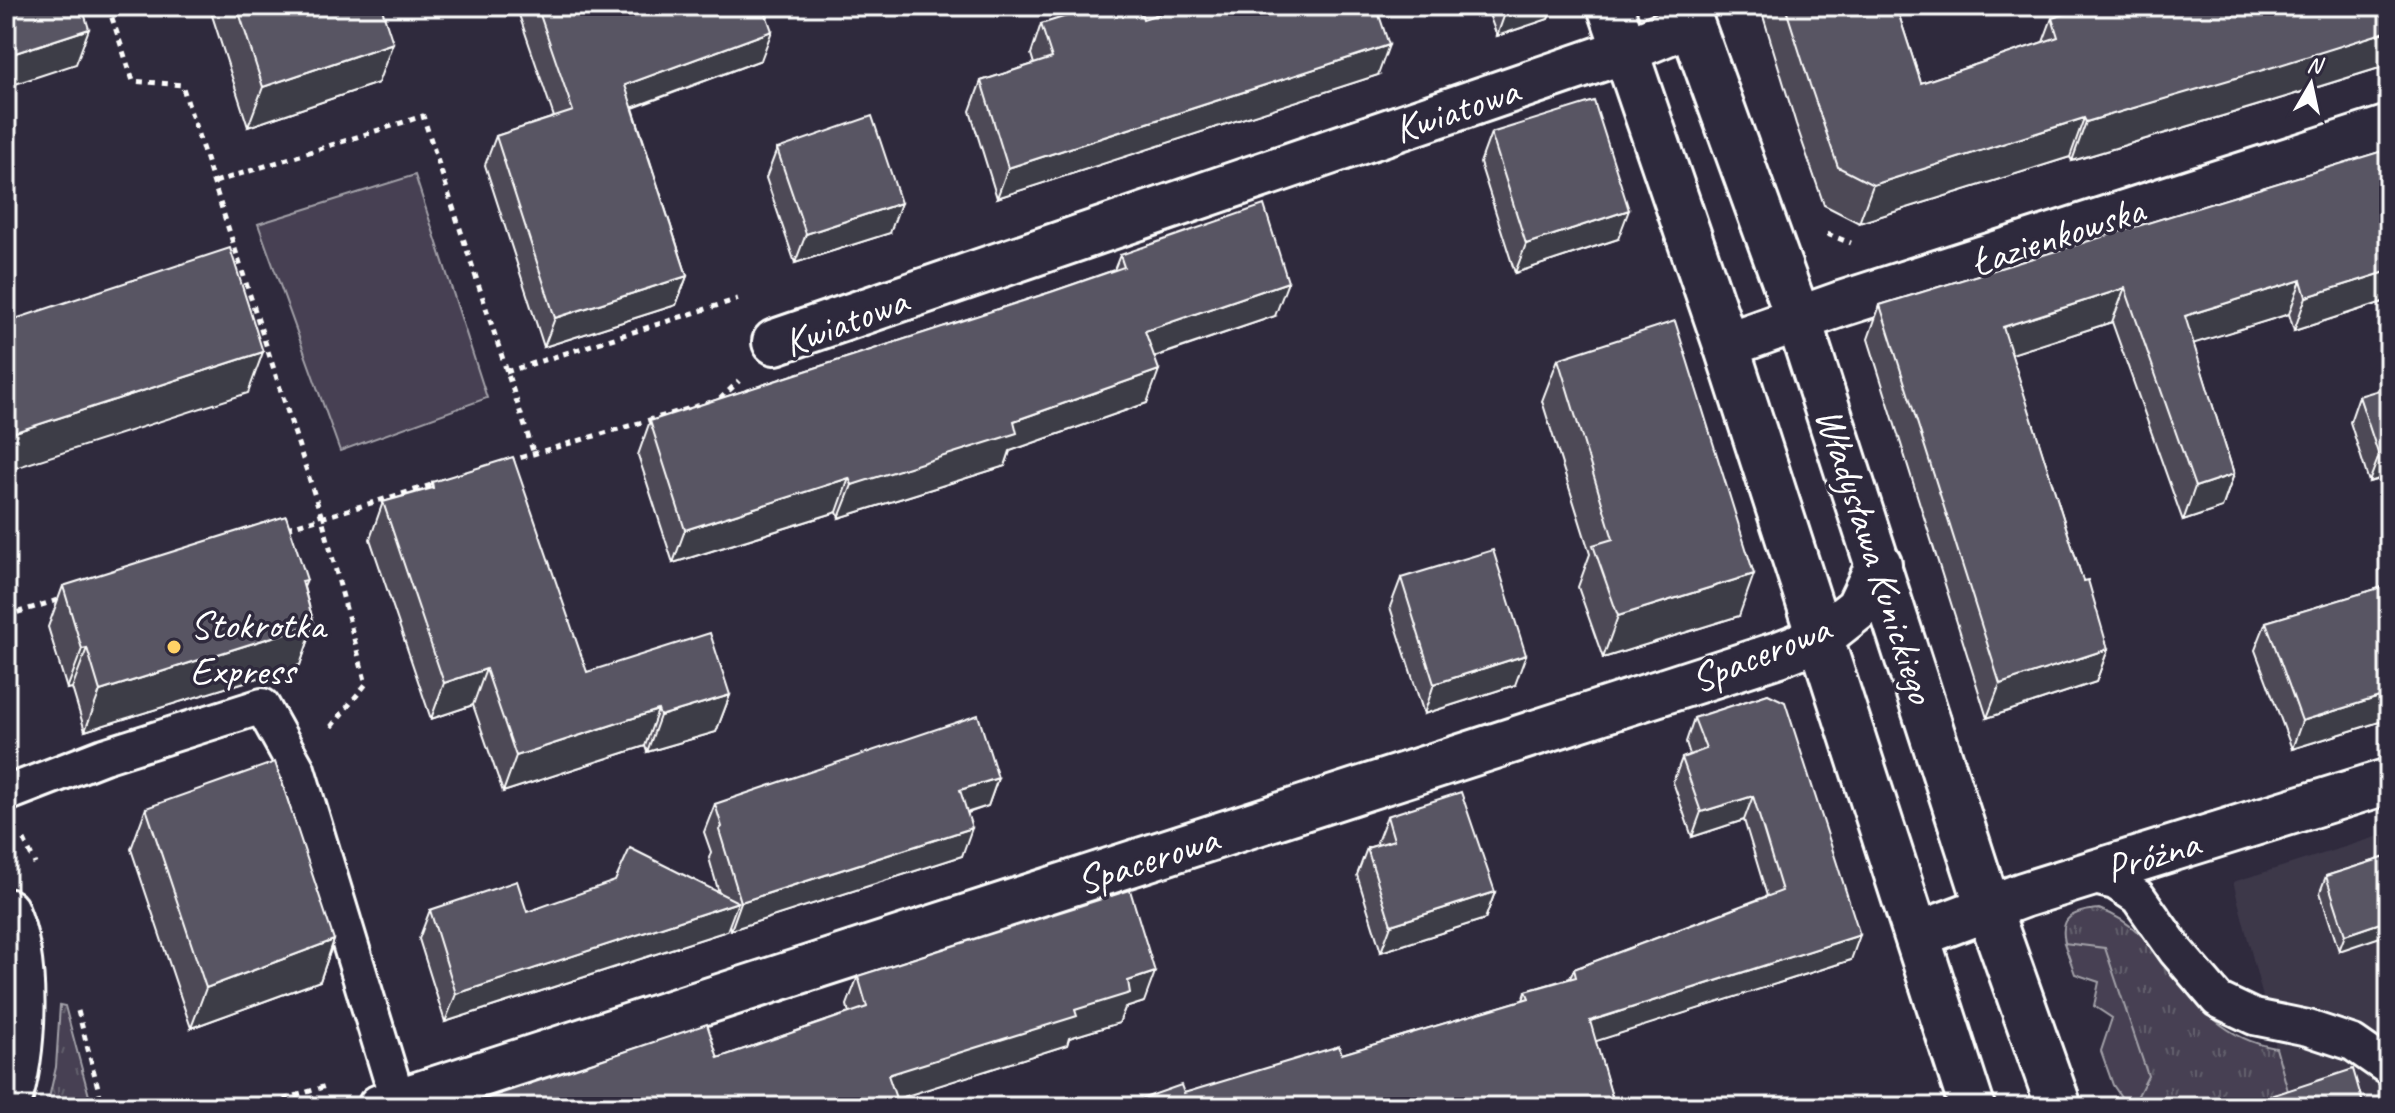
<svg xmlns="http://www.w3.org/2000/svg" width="2395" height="1113" font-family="Caveat,sans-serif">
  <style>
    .built { fill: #3c3749 }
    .grass { fill: url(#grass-tufts); stroke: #a2a0a8; stroke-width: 2 }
    .green { fill: #464152; stroke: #a2a0a8; stroke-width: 2 }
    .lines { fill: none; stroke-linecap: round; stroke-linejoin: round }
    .service-casing { stroke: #fff; stroke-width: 40 }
    .minor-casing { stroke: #fff; stroke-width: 50 }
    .secondary-casing { stroke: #fff; stroke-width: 50 }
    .path { stroke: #fff; stroke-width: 5; stroke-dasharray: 6 6; stroke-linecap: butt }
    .service { stroke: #2f2a3d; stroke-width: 34 }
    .minor { stroke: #2f2a3d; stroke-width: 44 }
    .secondary { stroke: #2f2a3d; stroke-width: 44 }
    .wall { fill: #4d4956; stroke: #fff; stroke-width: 2 }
    .shaded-wall { fill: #3e3c46; stroke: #fff; stroke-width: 2 }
    .building { fill: #595564; stroke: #fff; stroke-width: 2 }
    .poi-dot { fill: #ffd166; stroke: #2f2a3d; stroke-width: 3 }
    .labels { text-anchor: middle; stroke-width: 7; stroke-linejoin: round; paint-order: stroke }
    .street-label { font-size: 40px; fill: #fff; stroke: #2f2a3d }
    .poi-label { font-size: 40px; fill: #fff; stroke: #2f2a3d; text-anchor: start }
  </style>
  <defs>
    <pattern id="grass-tufts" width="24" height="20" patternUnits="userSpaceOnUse" patternTransform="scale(2)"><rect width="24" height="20" fill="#464152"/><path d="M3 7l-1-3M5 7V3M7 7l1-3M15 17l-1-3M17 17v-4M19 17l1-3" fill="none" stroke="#625e6c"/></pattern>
  </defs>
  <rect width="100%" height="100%" fill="#2f2a3d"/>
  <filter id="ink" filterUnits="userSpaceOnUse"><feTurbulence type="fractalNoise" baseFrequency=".0125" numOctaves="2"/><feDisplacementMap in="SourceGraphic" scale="16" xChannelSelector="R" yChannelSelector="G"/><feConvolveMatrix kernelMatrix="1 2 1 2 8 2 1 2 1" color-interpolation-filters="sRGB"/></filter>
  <g filter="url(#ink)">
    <!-- built -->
    <path class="built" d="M2389 833V1107H2227L2287 1090 2233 882Z"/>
    <!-- grass -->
    <path class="grass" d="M2099 909C2178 937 2181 1032 2276 1048L2288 1091 2227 1107H2128L2136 1074 2099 963 2069 957C2059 925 2060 912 2099 909Z
      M60 1005 65 1006 92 1107H47L56 1067Z"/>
    <!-- green -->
    <path class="green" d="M415 175 487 398 340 451 258 224Z
      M2064 943 2105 948 2148 1076 2132 1107H2128L2113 1085 2101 1051 2112 1018 2094 1006 2099 982 2075 974Z"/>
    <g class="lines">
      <defs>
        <path id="service" d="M6 794 104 756 262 706 297 769 398 1101
          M2086 875 2115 882 2138 897 2176 951 2218 1000 2254 1017 2308 1028 2353 1043 2389 1068"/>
        <path id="minor" d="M775 342 1624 51 1691 23
          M1726 345 1841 304 2389 128
          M6 911C29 964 24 1053 7 1107
          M1917 935 2023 895 2389 781
          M380 1107 1779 654 1820 638 1858 608 1879 564"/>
        <path id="secondary" d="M1610 6 1726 345 1972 1107
          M1685 6 1798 318 1988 907 2059 1107"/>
      </defs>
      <!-- service casing -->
      <use href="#service" class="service-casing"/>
      <!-- minor casing -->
      <use href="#minor" class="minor-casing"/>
      <!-- secondary casing -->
      <use href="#secondary" class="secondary-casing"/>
      <!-- path -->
      <path class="path" d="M108 6 133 81 182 85 322 518 366 684 330 728
        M215 182 423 116 534 454
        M1827 234 1851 243
        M506 372 738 299
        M720 399 739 381
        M509 461 711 402
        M287 528 435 484
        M6 616 64 598
        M24 840 35 864
        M78 1011 103 1107
        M261 1107 329 1085"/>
      <!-- service -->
      <use href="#service" class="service"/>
      <!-- minor -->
      <use href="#minor" class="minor"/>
      <!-- secondary -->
      <use href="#secondary" class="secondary"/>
    </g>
    <!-- wall -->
    <path class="wall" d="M209 6H381L378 83 248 127Z
      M516 6H763L761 60 633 108 687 276 676 305 544 347 485 165 496 136 554 117Z
      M1486 6H1553L1548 19 1497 36Z
      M1760 6H1896L1921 83 2043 42 2052 18 2389 6V65L2266 103 2072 161 2070 157 1859 223 1824 205 1796 124Z
      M1143 19 1378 75 997 198 970 111 981 81 1034 64 1031 54 1041 24Z
      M1491 133 1618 239 1515 273 1480 163Z
      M777 149 890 233 795 263 766 178Z
      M2389 149V300L2294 331 2289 314 2193 343 2234 474 2222 508 2183 521 2112 322 2011 354 2083 581 2108 649 2096 682 1987 718 1868 339 1880 305Z
      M1120 255 1275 316 1155 357 1147 403 1010 451 1005 466 839 518 837 512 673 563 638 455 650 421 1051 292 1114 270Z
      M1558 359 1739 616 1603 658 1578 587 1590 554 1542 401Z
      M2359 396 2389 476 2369 482 2350 422Z
      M432 482 587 672 730 695 716 732 647 752 645 746 503 792 473 705 431 719 370 539 383 502 430 488Z
      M1401 578 1515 685 1424 714 1390 607Z
      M307 580 304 587 314 624 300 665 85 731 72 688 67 689 48 627 63 586Z
      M2389 585V719L2292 749 2255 650 2266 622Z
      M1768 694 1851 960 1595 1041 1615 1107H1124V1105L1184 1093 1342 1054 1523 1000 1526 991 1570 978 1574 969 1767 896 1744 820 1692 837 1673 782 1682 758 1690 755 1686 742 1694 718Z
      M998 778 988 806 968 813 962 856 731 930 729 925 727 931 445 1022 419 939 430 910 527 912 719 893 709 858 711 852 704 832 715 804Z
      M146 808 334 940 320 981 191 1028 131 849Z
      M1387 816 1495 892 1485 919 1381 952 1357 875 1367 848 1378 845 1377 842Z
      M2389 856 2339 951 2320 892 2326 876Z
      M858 976 1144 1002 1125 1008 1119 1023 1069 1038 1067 1045 896 1099 718 1058 849 1013 847 1005Z
      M2271 1096 2364 1107H2267Z"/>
    <!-- shaded-wall -->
    <path class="shaded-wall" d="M1512 6H1553L1548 19 1497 36 1507 8Z
      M89 29 76 64 6 87V56Z
      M772 31 761 60 615 114 625 85Z
      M2389 31V65L2266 103 2072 161 2086 122Z
      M393 43 378 83 248 127 263 87Z
      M1389 45 1378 75 997 198 1008 168Z
      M2084 118 2070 157 1859 223 1873 185Z
      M901 203 890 233 795 263 806 234Z
      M1629 210 1618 239 1515 273 1526 244Z
      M2389 271V300L2294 331 2306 297Z
      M687 276 676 305 544 347 555 318Z
      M2301 280 2289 314 2173 350 2185 316Z
      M1288 282 1275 316 1133 364 1145 331Z
      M2125 288 2112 322 1990 361 2003 327Z
      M263 352 248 393 6 471V435Z
      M1159 370 1147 403 1010 451 1005 466 839 518 852 485 1014 421Z
      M2389 453V476L2369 482 2379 456Z
      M2234 474 2222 508 2183 521 2195 487Z
      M849 478 837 512 673 563 685 530Z
      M1754 574 1739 616 1603 658 1618 616Z
      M314 624 300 665 85 731 100 691Z
      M87 648 72 688 67 689 82 649Z
      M2108 649 2096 682 1987 718 2000 684Z
      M1526 655 1515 685 1424 714 1434 684Z
      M486 669 473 705 431 719 444 683Z
      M2389 694V719L2292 749 2302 721Z
      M730 695 716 732 647 752 660 716Z
      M658 710 645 746 503 792 516 756Z
      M998 778 988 806 950 818 960 790Z
      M1753 796 1744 820 1692 837 1701 812Z
      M972 828 962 856 731 930 741 902Z
      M1495 892 1485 919 1381 952 1391 925Z
      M738 902 727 931 445 1022 456 994Z
      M2389 920V934L2339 951 2345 935Z
      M1860 935 1851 960 1581 1046 1590 1021Z
      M334 940 320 981 191 1028 206 988Z
      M1155 972 1144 1002 1125 1008 1119 1023 1069 1038 1067 1045 878 1105 888 1075 1075 1010 1128 981Z"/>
    <!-- building -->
    <path class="building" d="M6 6H82L89 29 6 56Z
      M237 6H381L393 43 263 87Z
      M537 6H763L772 31 625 85 687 276 555 318 496 136 573 111Z
      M1099 6H1139L1143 19 1184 6H1376L1389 45 1008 168 981 81 1052 58 1041 24Z
      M1785 6H1896L1921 83 2058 37 2052 18 2091 6H2389V31L2280 65 2086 122 2084 118 1873 185 1838 167 1810 85Z
      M1594 101 1629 210 1526 244 1491 133Z
      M872 116 901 203 806 234 777 149Z
      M2389 149V271L2306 297 2301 280 2185 316 2234 474 2195 487 2125 288 2003 327 2083 581 2088 580 2108 649 2000 684 1880 305Z
      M1264 205 1288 282 1145 331 1159 370 1014 421 1017 433 852 485 849 478 685 530 650 421 1051 292 1124 267 1120 255Z
      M230 248 263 352 6 435V322Z
      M1675 321 1754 574 1618 616 1593 545 1613 539 1558 359Z
      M2389 387V453L2379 456 2359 396Z
      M513 457 587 672 710 633 730 695 660 716 658 710 516 756 486 669 444 683 383 502 433 488 432 482Z
      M286 516 307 580 302 581 314 624 100 691 87 648 82 649 63 586Z
      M1493 550 1526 655 1434 684 1401 578Z
      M2389 585V694L2302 721 2266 622Z
      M1768 694 1785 702 1860 935 1590 1021 1615 1107H1125L1124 1105 1181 1085 1184 1093 1339 1046 1342 1054 1529 998 1526 991 1576 977 1574 969 1782 891 1753 796 1701 812 1682 758 1706 749 1694 718Z
      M978 715 998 778 960 790 972 828 741 902 719 830 722 827 715 804Z
      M275 762 334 940 206 988 146 808Z
      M1461 792 1495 892 1391 925 1367 848 1394 840 1387 816Z
      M630 848 738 902 456 994 430 910 517 881 527 912 615 881Z
      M2389 856V920L2345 935 2326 876Z
      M1130 890 1155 972 1128 981 1130 993 1075 1010 1077 1016 888 1075 899 1107H461L707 1024 718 1058 867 1007 858 976Z
      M2353 1069 2364 1107H2274L2271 1096Z"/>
  </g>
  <!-- markers -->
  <circle class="poi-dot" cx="174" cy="647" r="8"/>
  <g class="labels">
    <!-- street labels -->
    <g class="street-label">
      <text transform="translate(1456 109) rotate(-19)" y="14">Kwiatowa</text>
      <text transform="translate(2057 235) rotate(-18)" y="14">Łazienkowska</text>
      <text transform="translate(845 321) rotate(-21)" y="14">Kwiatowa</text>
      <text transform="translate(1876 555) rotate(72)" y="14">Władysława Kunickiego</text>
      <text transform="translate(1760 653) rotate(-22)" y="14">Spacerowa</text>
      <text transform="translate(2152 855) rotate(-17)" y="14">Próżna</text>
      <text transform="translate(1147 859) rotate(-18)" y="14">Spacerowa</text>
    </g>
    <!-- poi labels -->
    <g class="poi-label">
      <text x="190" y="638">Stokrotka<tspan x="190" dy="46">Express</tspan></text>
    </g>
  </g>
  <!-- margin -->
  <rect width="2395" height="1113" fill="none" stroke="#2f2a3d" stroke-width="32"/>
  <rect x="16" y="16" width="2363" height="1081" fill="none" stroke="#fff" stroke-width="3" filter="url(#ink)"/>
  <!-- north arrow -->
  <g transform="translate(2311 84) rotate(9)" stroke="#2f2a3d" stroke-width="6" paint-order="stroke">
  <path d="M0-6L14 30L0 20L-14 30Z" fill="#ffffff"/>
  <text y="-12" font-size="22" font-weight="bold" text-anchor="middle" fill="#ffffff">N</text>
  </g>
</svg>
